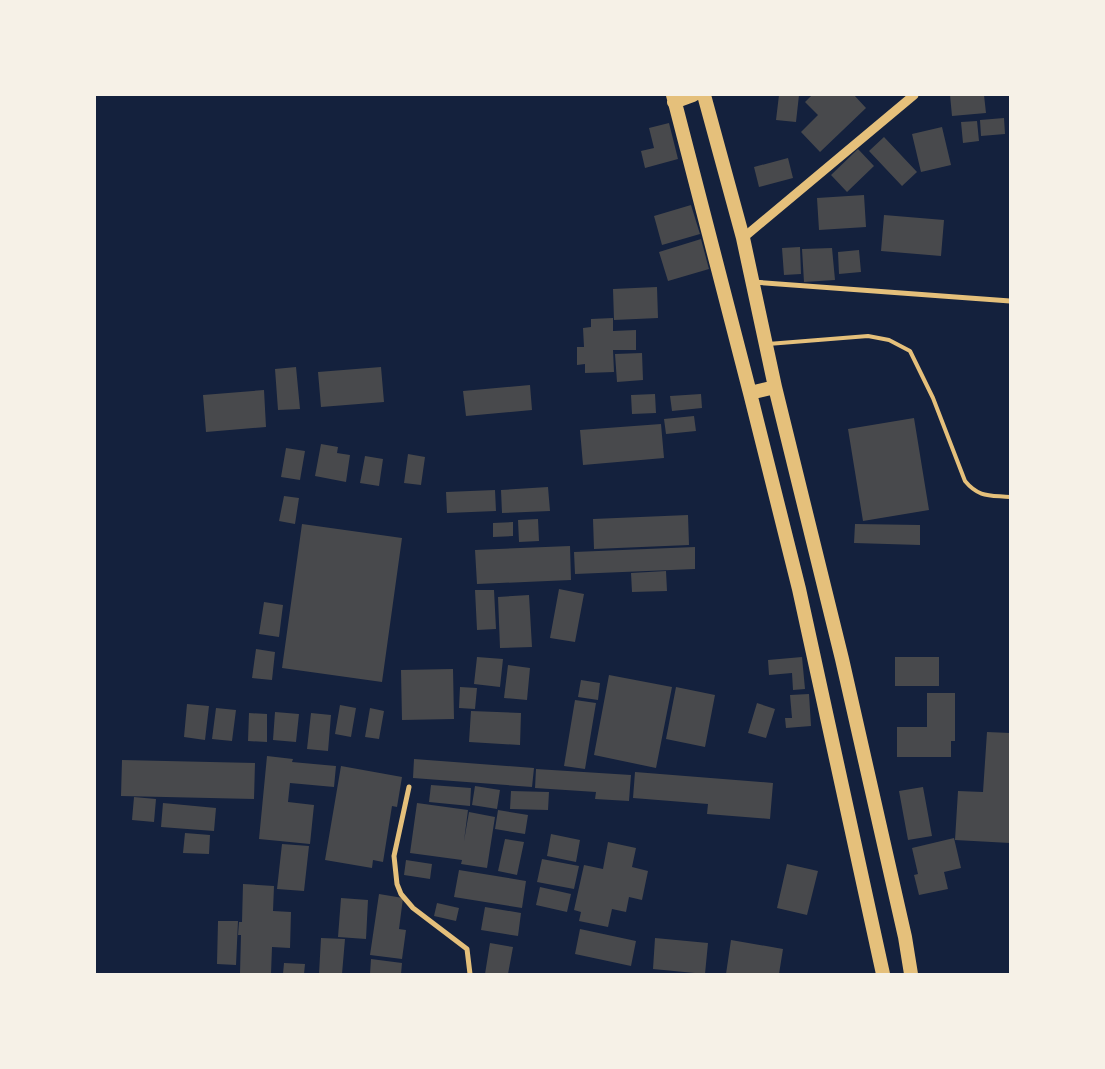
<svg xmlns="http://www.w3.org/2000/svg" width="1105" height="1069" font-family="Arial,sans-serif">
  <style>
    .building { fill: #48494c }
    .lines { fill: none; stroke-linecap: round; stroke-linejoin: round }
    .service { stroke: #e5c07b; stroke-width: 4 }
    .minor { stroke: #e5c07b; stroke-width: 5 }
    .tertiary { stroke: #e5c07b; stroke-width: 9 }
    .trunk { stroke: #e5c07b; stroke-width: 14 }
  </style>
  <rect width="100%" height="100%" fill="#14213d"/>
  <!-- building -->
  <path class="building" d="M779 95H799L796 122 776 120Z
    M812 95H854L866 108 820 152 801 132 818 115 805 102Z
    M950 95H984L986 113 952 116Z
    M1004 118 1005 134 981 136 980 120Z
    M977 121 979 141 963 143 961 122Z
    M669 123 678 159 645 168 641 151 654 148 649 128Z
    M942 127 951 165 921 172 912 134Z
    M884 137 917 172 902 186 869 151Z
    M858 149 874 166 847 192 831 175Z
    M788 158 793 178 759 187 754 167Z
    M864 195 866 227 819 230 817 198Z
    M691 205 700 234 662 245 654 216Z
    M884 215 944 220 941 256 881 251Z
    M701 239 709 269 668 281 659 252Z
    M800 247 801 274 784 275 782 248Z
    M832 248 835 280 804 282 802 249Z
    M859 250 861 272 839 274 838 252Z
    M657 287 658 318 614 320 613 289Z
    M613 318V331L636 330V350H613L614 372 585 373V364L577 365V347H584L583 328 591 327V319Z
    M642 353 643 380 617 382 615 354Z
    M296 367 300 409 278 410 275 369Z
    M381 367 384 402 321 407 318 372Z
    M530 385 532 410 466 416 463 391Z
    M264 390 266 427 206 432 203 395Z
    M655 394 656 413 632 414 631 395Z
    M701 394 702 408 672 411 670 396Z
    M694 416 696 431 666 434 664 419Z
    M914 418 929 510 863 521 848 429Z
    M661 424 664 458 583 465 580 430Z
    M321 444 338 447 337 453 350 455 346 482 315 476Z
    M286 448 305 451 300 480 281 477Z
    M408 454 425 457 421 485 404 483Z
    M365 456 383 459 379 486 360 483Z
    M548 487 550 511 502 513 501 490Z
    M495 490 496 511 447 513 446 492Z
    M284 496 299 498 295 524 279 521Z
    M688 515 689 545 594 549 593 519Z
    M538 519 539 541 519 542 518 520Z
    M513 522V536L493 537V523Z
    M302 524 402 538 382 682 282 668Z
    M855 524 920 525V545L854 543Z
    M570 546 571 580 477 584 475 550Z
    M695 547V569L575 574 574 552Z
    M666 571 667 591 632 592 631 573Z
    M559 589 584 594 575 642 550 638Z
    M475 590H494L496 629 477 630Z
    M529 595 532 647 500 648 498 597Z
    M264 602 283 605 279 637 259 634Z
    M256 649 275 652 272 680 252 678Z
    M477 657 503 659 500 687 474 684Z
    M802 657 805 689 793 690 792 673 769 675 768 660Z
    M895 657H939V686H895Z
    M508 665 530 668 527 700 504 698Z
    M453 669 454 719 402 720 401 670Z
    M609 675 672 687 656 768 594 755Z
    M581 680 600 683 598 700 578 697Z
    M460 687 477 688 475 709 459 708Z
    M676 687 715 695 705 747 666 739Z
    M927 693H955V741H951V757H897V727H927Z
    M809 694 811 726 786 728 785 718H792L790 695Z
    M575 700 596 703 585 769 564 766Z
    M757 703 775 709 766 738 748 733Z
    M187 704 209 706 205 740 184 737Z
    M340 705 356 708 351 737 335 734Z
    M216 708 236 710 232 741 212 739Z
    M370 708 384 711 379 739 365 737Z
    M471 711 521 713 520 745 469 742Z
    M275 712 299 714 296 742 273 740Z
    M249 713 267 714V742L248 741Z
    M311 713 331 715 328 751 307 749Z
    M987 732 1010 733V843L955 840 958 791 983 792Z
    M267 756 293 759 292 762 336 766 334 787 290 783 288 802 314 805 310 844 259 839Z
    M414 759 534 768 532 787 413 778Z
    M122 760 255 763 254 799 121 796Z
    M341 766 402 777 397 807 392 806 383 862 373 860 372 868 325 860Z
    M536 769 631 775 629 801 595 799 596 792 535 788Z
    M635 772 773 783 770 819 707 814 708 804 633 798Z
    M431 785 471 788 470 806 429 802Z
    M475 786 500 790 497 809 472 805Z
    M923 787 932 836 908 840 899 791Z
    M511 791 549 792 548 810 510 809Z
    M134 797 156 799 154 822 132 820Z
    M163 803 216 808 214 831 161 827Z
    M417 803 468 810 464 841 469 812 495 817 487 868 461 864 462 860 410 853Z
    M498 810 528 815 525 834 495 829Z
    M185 833 210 835 209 854 183 853Z
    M551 834 580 840 576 862 547 856Z
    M954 838 961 868 944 872 948 889 919 895 914 875 918 874 912 848Z
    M505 839 524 842 517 875 498 871Z
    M608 842 636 848 632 867 648 871 642 900 629 897 626 912 612 909 608 927 579 921 581 912 574 910 584 865 603 869Z
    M282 844 309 846 304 891 277 889Z
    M542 859 579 866 574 889 537 882Z
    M406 860 432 864 430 879 404 875Z
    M787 864 818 871 807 915 777 908Z
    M459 870 526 881 522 908 454 897Z
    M243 884 274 886 273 911 291 912 290 948 272 947 271 974 240 973 241 935H238L239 922H242Z
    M540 887 571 894 567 912 536 905Z
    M379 894 403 898 399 929 406 930 402 959 370 955Z
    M341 898 368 900 366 939 338 937Z
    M437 903 459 908 456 921 434 916Z
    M485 907 521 913 518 936 481 930Z
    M218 921H238L236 965 217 964Z
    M580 929 636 941 631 966 575 954Z
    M321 938 345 939 342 974H319Z
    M655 938 708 943 705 974 653 969Z
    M731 940 783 949 779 974H726Z
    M490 943 513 947 508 974H485Z
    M371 959 402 963 401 974H370Z
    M284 963 305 964 304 974H283Z"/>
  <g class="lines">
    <!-- service -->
    <path class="service" d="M768 344 868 336 889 340 910 351 933 398 965 481C979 498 990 495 1010 497"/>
    <!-- minor -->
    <path class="minor" d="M753 282 1010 301
      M409 787 394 856 397 884 401 894 413 908 467 949 470 974"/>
    <!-- tertiary -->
    <path class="tertiary" d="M743 238 914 95"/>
    <!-- trunk -->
    <path class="trunk" d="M673 95 750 393 799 589 883 974
      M704 95 743 238 775 387 842 659 905 937 911 974
      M674 102 693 95
      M750 393 775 387"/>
  </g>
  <!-- border -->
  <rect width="1105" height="1069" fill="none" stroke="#f6f1e7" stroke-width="192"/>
</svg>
